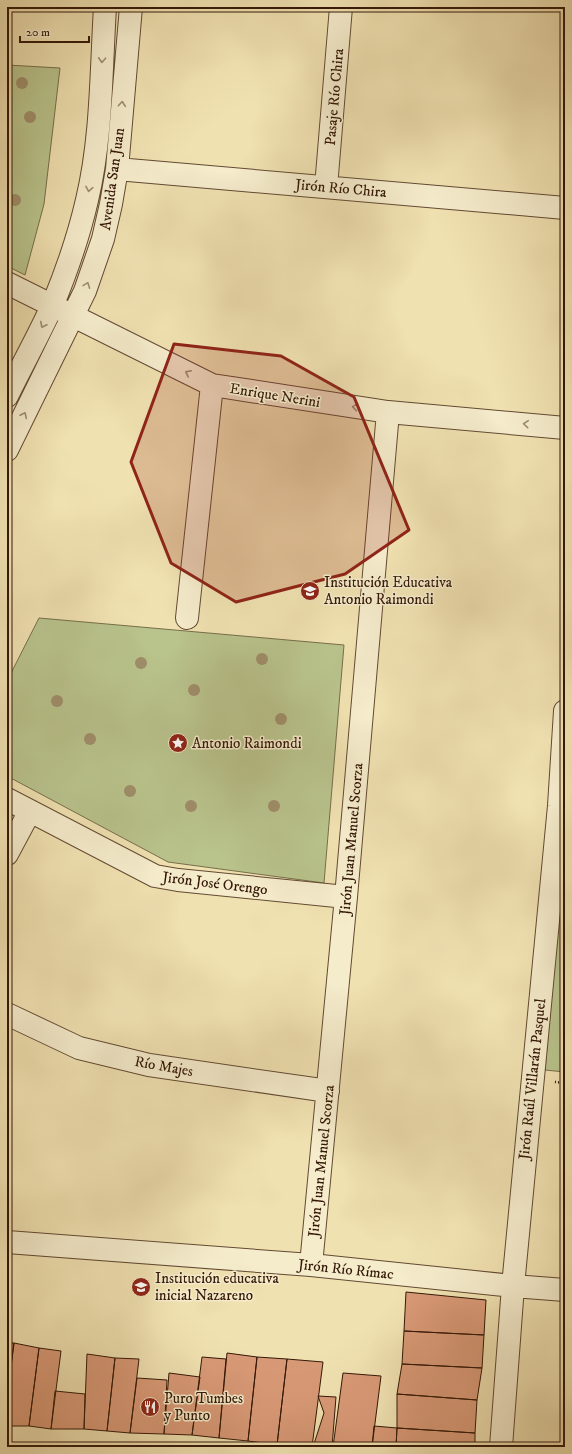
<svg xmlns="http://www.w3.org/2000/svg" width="572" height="1454" font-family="'IM FELL DW Pica',serif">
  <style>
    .green { fill: #b9c38c; stroke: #766e4a }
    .building { fill: #d89976; stroke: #341807 }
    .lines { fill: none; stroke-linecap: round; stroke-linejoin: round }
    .minor-casing { stroke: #634a32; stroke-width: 24 }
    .path { stroke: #341807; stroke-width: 2.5; stroke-dasharray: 1 2; stroke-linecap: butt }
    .minor { stroke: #f5eccc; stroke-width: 22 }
    .tree { fill: #9f8e6a }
    .oneway { stroke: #9e8d73 }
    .marked { fill: #8f2418; fill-opacity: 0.2; stroke: #8f2418; stroke-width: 3; stroke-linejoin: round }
    .labels { text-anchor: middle; stroke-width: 3; stroke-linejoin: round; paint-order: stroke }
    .street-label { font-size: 15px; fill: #341807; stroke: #f5eccc }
    .poi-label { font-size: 15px; fill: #341807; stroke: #f5eccc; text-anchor: start }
  </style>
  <rect width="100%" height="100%" fill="#f0e1b1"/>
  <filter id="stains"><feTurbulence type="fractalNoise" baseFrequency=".005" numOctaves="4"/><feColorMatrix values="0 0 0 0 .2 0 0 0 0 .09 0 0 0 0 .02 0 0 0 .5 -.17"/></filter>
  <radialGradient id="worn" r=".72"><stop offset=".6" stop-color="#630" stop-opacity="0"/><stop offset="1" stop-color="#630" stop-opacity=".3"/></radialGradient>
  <!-- green -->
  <path class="green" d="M7 65 60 68 44 204 25 275 7 266Z
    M39 618 344 645 324 883 168 862 7 776V681Z
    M565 848V1072L545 1070Z"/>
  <!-- building -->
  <path class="building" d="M406 1292 486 1300 484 1335 404 1331Z
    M404 1331 484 1335 482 1368 402 1364Z
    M7 1343H14L7 1397Z
    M14 1343 39 1348 29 1426H7V1397Z
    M39 1348 61 1351 51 1429 29 1426Z
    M227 1353 257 1357 248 1441 219 1438Z
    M87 1354 115 1358 107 1431 84 1429Z
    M202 1357 226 1359 219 1438 192 1435Z
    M257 1357 287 1359 277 1445 248 1441Z
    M115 1358 139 1359 130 1433 107 1431Z
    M287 1359 323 1362 312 1447H285L277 1445Z
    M402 1364 482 1368 477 1400 397 1394Z
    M169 1373 200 1377 192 1435 164 1434Z
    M343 1373 381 1376 372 1447H333Z
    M137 1378 167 1380 164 1434 130 1433Z
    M55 1391 85 1394 84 1429H51Z
    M397 1394 477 1400 475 1433 397 1428Z
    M318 1396 336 1397 332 1447H313L324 1413Z
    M374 1426 397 1428 396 1447H372Z
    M397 1428 475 1433V1447H396Z"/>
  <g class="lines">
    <defs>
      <path id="minor" d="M117 169 565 208
        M326 187 341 7
        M7 283 212 385 388 412 565 428
        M7 396C22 365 39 335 53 304 67 270 79 235 87 200 102 137 101 71 105 7
        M7 450 85 291 103 239 111 204 117 169 131 7
        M187 618 212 385
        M7 799 155 876 178 880 346 897
        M7 854 30 811
        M7 1014 79 1048 149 1065 328 1091
        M7 1242 311 1265 513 1286 565 1290
        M311 1265 346 897 388 412
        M501 1447 513 1286 559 806 565 711"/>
    </defs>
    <!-- minor casing -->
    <use href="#minor" class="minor-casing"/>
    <!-- path -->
    <path class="path" d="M555 1082 565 1083"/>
    <!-- minor -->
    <use href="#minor" class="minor"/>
  </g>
  <!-- trees -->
  <g class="tree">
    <circle cx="22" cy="83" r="6"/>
    <circle cx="30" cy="117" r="6"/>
    <circle cx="15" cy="200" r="6"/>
    <circle cx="262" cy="659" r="6"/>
    <circle cx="141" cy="663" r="6"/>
    <circle cx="194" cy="690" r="6"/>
    <circle cx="57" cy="701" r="6"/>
    <circle cx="281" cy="719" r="6"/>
    <circle cx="90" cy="739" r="6"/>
    <circle cx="130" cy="791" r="6"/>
    <circle cx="191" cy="806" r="6"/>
    <circle cx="274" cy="806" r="6"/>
  </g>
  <!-- one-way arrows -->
  <defs><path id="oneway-chevron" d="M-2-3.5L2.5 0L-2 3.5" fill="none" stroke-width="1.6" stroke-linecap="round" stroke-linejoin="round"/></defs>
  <g class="oneway">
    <use href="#oneway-chevron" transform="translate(102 60) rotate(93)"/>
    <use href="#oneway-chevron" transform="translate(122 104) rotate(-85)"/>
    <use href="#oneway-chevron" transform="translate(89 189) rotate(100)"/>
    <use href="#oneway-chevron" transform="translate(87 285) rotate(-69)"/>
    <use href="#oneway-chevron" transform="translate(43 325) rotate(117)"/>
    <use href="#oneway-chevron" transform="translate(188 373) rotate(-154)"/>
    <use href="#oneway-chevron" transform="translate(355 407) rotate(-171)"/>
    <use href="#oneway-chevron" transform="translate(24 415) rotate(-64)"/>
    <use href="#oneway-chevron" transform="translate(526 424) rotate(-175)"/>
  </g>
  <!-- marked area -->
  <path class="marked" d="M174 344 281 356 354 397 409 530 345 574 236 602 171 563 131 462Z"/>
  <!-- icons -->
  <defs>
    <symbol id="school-disc" viewBox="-11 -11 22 22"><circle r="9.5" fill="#8f2418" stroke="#f5eccc"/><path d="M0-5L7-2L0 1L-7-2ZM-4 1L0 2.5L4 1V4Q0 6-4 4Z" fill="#fff"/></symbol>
    <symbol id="sight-disc" viewBox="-11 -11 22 22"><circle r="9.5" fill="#8f2418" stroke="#f5eccc"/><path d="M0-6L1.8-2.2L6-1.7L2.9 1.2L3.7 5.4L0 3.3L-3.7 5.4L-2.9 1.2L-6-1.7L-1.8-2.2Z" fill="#fff"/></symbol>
    <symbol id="restaurant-disc" viewBox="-11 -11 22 22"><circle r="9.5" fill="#8f2418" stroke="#f5eccc"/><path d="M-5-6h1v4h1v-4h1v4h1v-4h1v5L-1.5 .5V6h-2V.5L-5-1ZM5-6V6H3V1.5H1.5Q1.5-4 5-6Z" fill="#fff"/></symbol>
  </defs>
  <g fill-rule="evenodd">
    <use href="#school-disc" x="299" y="580" width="22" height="22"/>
    <use href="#sight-disc" x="167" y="732" width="22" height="22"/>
    <use href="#school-disc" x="130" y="1276" width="22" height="22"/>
    <use href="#restaurant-disc" x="139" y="1396" width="22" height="22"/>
  </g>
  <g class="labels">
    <!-- street labels -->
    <g class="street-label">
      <text transform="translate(334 97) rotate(-85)" y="5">Pasaje Río Chira</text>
      <text transform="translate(112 179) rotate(-82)" y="5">Avenida San Juan</text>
      <text transform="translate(341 188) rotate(5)" y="5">Jirón Río Chira</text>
      <text transform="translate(275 395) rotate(9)" y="5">Enrique Nerini</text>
      <text transform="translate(351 839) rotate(-85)" y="5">Jirón Juan Manuel Scorza</text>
      <text transform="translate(215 883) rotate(7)" y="5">Jirón José Orengo</text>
      <text transform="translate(164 1066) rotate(10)" y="5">Río Majes</text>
      <text transform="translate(532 1079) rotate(-84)" y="5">Jirón Raúl Villarán Pasquel</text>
      <text transform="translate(321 1161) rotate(-84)" y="5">Jirón Juan Manuel Scorza</text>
      <text transform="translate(346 1269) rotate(6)" y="5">Jirón Río Rímac</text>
    </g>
    <!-- poi labels -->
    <g class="poi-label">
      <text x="324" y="587">Institución Educativa<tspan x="324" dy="17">Antonio Raimondi</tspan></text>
      <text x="192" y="748">Antonio Raimondi</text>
      <text x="155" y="1283">Institución educativa<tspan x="155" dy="17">inicial Nazareno</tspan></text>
      <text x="164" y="1403">Puro Tumbes<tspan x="164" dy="17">y Punto</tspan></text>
    </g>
  </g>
  <!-- margin -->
  <rect width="572" height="1454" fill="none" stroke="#f0e1b1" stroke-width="24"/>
  <rect x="8" y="8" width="556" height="1438" fill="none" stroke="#341807" stroke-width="2"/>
  <rect x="12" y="12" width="548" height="1430" fill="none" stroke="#341807"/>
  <!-- scale -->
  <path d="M20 36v6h69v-6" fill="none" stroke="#341807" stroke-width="2"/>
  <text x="26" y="36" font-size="12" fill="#341807" stroke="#f5eccc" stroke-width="3" paint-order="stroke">20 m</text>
  <rect width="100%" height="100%" filter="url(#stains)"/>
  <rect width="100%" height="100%" fill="url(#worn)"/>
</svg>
